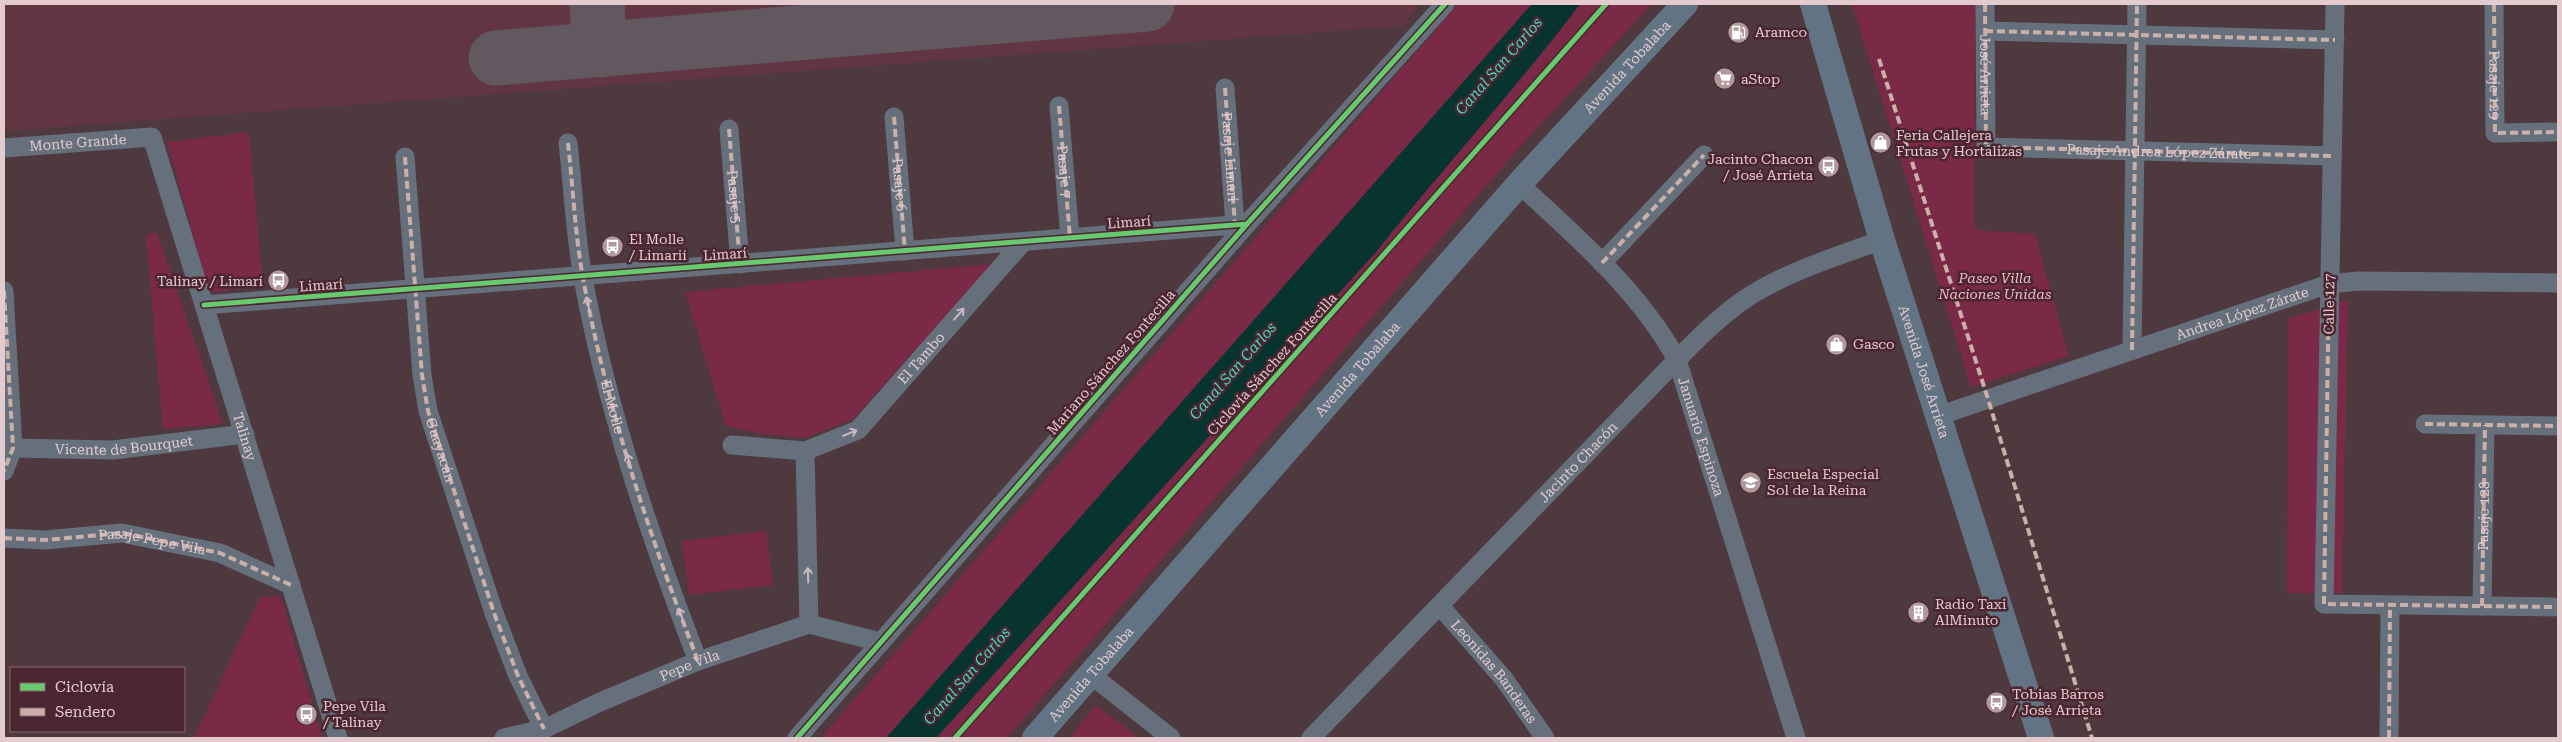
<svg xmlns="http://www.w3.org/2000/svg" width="2562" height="742" font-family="'Roboto Serif',serif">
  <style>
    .built { fill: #613642 }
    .green { fill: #7a2946 }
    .water { fill: #07342f }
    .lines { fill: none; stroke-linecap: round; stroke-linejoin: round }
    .taxiway { stroke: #615860; stroke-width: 55 }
    .minor { stroke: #65707c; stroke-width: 19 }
    .secondary { stroke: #627484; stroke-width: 26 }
    .quiet { stroke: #cab0a6; stroke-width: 4; stroke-dasharray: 8 4; stroke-linecap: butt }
    .cycleway-casing { stroke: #4b2530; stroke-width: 8 }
    .cycleway { stroke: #67ca6e; stroke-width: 5 }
    .oneway { stroke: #cbb9bf }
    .labels { text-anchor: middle; stroke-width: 5; stroke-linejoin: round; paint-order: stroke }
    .poi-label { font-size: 14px; fill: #e4cbd0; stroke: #4b2530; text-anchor: start }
    .street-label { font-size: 14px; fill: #e4cbd0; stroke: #4b2530 }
    .park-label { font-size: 14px; font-style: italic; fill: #f1bbc8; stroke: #4b2530 }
    .water-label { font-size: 15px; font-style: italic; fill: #3edbc7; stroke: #4b2530 }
  </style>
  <rect width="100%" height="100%" fill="#4e393f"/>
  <!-- built -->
  <path class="built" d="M4 4H1421L1402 26 4 131Z"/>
  <!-- green -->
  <path class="green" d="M1458 4H1532L886 738H821Z
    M1580 4H1652L1520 147 1007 738H936L1376 252C1443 168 1516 89 1580 4Z
    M1852 4H1975V230L2035 234 2069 356 1971 387Z
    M249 132 263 286 209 292 167 142Z
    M157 232 223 424 163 429 146 236Z
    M993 264 852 420 805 438 763 434 726 426 685 292Z
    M2348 300 2342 593H2287L2288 319Z
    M766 531 773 585 689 595 682 541Z
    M281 596 322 738H194L260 597Z
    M1096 705 1139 738H1069Z"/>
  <!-- water -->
  <path class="water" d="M1532 4H1580C1516 89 1443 168 1376 252L936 738H886Z"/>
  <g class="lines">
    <!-- taxiway -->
    <path class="taxiway" d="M597 4 600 50
      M496 58 1147 4"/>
    <!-- minor -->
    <g class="minor">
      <path d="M1985 4 1986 147 2332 156"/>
      <path d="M2335 4 2324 604 2553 607"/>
      <path d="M2494 4 2495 133 2558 132"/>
      <path d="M1985 31 2335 40"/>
      <path id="s1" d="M1225 88 1235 225"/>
      <path d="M1059 106 1070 238"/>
      <path d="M894 117 905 251"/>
      <path d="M729 129 740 264"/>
      <path id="s2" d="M568 143C573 187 575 234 583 278 607 409 650 537 698 661"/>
      <path id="s3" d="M4 148 152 137 338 738"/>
      <path id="s4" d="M405 157 422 375 428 411 494 613 518 676 544 729"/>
      <path id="s5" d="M1519 184C1575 235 1641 293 1677 360L1796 738"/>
      <path d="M1602 263 1704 155"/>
      <path d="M4 291 13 448 4 471"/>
      <path d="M204 305 1247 224"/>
      <path d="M2132 350 2137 4"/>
      <path id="s6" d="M1938 416 2329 284 2358 281 2558 283"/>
      <path d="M2425 424 2558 426"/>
      <path id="s7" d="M4 444 13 448 113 450 245 434"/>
      <path id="s8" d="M732 445 805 451 858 430 1023 242"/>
      <path d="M805 451 809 624"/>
      <path id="s9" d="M4 538 45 540 122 533 220 553 291 585"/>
      <path id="s10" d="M1440 606 1504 679 1545 738"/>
      <path id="s11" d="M2482 606 2485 425"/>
      <path d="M1090 674 1171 738"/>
      <path id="s12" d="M504 738 544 729 600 702 698 661 809 624 880 642"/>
      <path d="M797 738 1247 224 1445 4"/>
      <path id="s13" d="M1311 738 1668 369C1693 343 1720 315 1751 295 1792 270 1838 256 1882 240"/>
      <path d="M2389 738 2390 605"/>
    </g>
    <!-- secondary -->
    <g class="secondary">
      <path id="s14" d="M1813 4 1882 240 2041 738"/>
      <path id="s15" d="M1035 738 1519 184 1685 4"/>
    </g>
    <!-- quiet -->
    <g class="quiet">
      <path id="s16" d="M1985 4 1986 147 2332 156"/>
      <path id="s17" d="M2494 4 2495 133 2558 132"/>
      <path d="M1985 31 2335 40"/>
      <path d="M1879 59 1988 399 2092 738"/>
      <path d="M1225 88 1235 225"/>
      <path id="s18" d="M1059 106 1070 238"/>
      <path id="s19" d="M894 117 905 251"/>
      <path id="s20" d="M729 129 740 264"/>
      <path d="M568 143C573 187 575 234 583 278 607 409 650 537 698 661"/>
      <path d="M405 157 422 375 428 411 494 613 518 676 544 729"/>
      <path d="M1602 263 1704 155"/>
      <path d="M2329 284 2324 604 2553 607"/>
      <path d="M4 291 13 448 4 471"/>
      <path d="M2132 350 2137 4"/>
      <path d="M2425 424 2558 426"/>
      <path d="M4 538 45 540 122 533 220 553 291 585"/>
      <path d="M2482 606 2485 425"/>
      <path d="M2389 738 2390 605"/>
    </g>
    <defs>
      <path id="cycleway" d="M204 305 1247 224
        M797 738 1247 224 1445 4
        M955 738 1606 4"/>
    </defs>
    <!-- cycleway casing -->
    <use href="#cycleway" class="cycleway-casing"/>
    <!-- cycleway -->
    <use href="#cycleway" class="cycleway"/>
  </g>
  <!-- one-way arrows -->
  <defs><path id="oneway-shaft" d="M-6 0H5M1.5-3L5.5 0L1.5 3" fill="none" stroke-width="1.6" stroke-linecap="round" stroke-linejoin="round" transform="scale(1.25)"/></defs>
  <g class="oneway">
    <use href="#oneway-shaft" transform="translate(588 304) rotate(-102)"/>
    <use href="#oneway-shaft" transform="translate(959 314) rotate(-49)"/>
    <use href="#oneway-shaft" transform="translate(850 433) rotate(-22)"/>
    <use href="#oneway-shaft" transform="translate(629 461) rotate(-107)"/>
    <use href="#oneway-shaft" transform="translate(808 575) rotate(-92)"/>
    <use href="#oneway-shaft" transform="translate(681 615) rotate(-111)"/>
  </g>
  <!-- icons -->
  <defs>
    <symbol id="fuel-disc" viewBox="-11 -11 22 22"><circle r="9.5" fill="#b0989d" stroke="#4b2530"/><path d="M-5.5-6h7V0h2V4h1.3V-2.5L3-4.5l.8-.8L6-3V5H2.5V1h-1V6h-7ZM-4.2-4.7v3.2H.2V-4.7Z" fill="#fff"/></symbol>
    <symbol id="supermarket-disc" viewBox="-11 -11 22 22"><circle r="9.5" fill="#b0989d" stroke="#4b2530"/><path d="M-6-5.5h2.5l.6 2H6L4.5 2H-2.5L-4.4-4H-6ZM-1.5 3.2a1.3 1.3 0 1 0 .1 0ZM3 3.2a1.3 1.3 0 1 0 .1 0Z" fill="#fff"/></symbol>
    <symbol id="shop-disc" viewBox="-11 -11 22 22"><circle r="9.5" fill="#b0989d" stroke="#4b2530"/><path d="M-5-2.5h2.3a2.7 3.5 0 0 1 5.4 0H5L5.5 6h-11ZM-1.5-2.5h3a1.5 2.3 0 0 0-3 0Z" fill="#fff"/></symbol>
    <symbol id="bus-disc" viewBox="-11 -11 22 22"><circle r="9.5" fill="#b0989d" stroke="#4b2530"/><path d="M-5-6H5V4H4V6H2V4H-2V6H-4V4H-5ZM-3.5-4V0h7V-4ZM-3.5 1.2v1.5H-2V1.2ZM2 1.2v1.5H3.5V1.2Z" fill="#fff"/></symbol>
    <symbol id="school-disc" viewBox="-11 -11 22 22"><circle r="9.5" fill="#b0989d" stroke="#4b2530"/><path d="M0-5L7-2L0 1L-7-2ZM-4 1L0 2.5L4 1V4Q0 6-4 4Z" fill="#fff"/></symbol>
    <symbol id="building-disc" viewBox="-11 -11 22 22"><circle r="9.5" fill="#b0989d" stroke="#4b2530"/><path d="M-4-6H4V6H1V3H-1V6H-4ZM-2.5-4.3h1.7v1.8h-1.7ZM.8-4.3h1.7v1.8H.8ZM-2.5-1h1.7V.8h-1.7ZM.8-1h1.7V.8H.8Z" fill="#fff"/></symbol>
  </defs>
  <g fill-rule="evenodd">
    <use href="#fuel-disc" x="1726" y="20" width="25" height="25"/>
    <use href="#supermarket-disc" x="1712" y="66" width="25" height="25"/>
    <use href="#shop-disc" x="1868" y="130" width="25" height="25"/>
    <use href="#bus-disc" x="1816" y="154" width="25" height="25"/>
    <use href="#bus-disc" x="600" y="234" width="25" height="25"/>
    <use href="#bus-disc" x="266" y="268" width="25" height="25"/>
    <use href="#shop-disc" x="1824" y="332" width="25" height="25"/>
    <use href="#school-disc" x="1738" y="470" width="25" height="25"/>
    <use href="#building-disc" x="1906" y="600" width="25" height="25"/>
    <use href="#bus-disc" x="1984" y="690" width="25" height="25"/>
    <use href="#bus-disc" x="294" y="702" width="25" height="25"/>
  </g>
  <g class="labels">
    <!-- poi labels -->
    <g class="poi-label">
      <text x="1755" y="37">Aramco</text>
      <text x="1741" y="84">aStop</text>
      <text x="1896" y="140">Feria Callejera<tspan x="1896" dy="16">Frutas y Hortalizas</tspan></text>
      <text x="1813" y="164" text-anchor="end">Jacinto Chacon<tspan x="1813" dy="16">/ José Arrieta</tspan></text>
      <text x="629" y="244">El Molle<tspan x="629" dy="16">/ Limarií</tspan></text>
      <text x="263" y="286" text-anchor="end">Talinay / Limarí</text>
      <text x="1853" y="349">Gasco</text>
      <text x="1767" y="479">Escuela Especial<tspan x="1767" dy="16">Sol de la Reina</tspan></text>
      <text x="1935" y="609">Radio Taxi<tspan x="1935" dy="16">AlMinuto</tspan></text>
      <text x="2012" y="699">Tobias Barros<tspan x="2012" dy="16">/ José Arrieta</tspan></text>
      <text x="323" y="711">Pepe Vila<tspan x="323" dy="16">/ Talinay</tspan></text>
    </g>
    <!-- street labels -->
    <g class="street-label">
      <text dy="5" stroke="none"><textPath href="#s15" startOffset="895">Avenida Tobalaba</textPath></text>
      <text dy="5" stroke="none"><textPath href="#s16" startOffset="71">José Arrieta</textPath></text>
      <text dy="5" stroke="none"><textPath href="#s17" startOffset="81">Pasaje 129</textPath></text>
      <text dy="5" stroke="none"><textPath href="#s3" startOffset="74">Monte Grande</textPath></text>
      <text dy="5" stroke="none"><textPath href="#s16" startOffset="316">Pasaje Andrea López Zárate</textPath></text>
      <text dy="5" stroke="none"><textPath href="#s1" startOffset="69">Pasaje Limarí</textPath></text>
      <text dy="5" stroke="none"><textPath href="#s18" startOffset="66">Pasaje 7</textPath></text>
      <text dy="5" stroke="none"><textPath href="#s19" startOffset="68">Pasaje 6</textPath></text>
      <text dy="5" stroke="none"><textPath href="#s20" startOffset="68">Pasaje 5</textPath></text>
      <text transform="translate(1129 222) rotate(-4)" y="5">Limarí</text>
      <text transform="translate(725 254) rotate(-4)" y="5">Limarí</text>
      <text transform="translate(321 285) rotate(-4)" y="5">Limarí</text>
      <text transform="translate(2329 304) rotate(-89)" y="5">Calle 127</text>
      <text dy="5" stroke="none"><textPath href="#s6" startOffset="321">Andrea López Zárate</textPath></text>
      <text dy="5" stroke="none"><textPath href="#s8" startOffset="226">El Tambo</textPath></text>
      <text transform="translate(1111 362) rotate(-49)" y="5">Mariano Sánchez Fontecilla</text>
      <text transform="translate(1272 364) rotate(-48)" y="5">Ciclovía Sánchez Fontecilla</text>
      <text dy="5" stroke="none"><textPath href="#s15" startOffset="490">Avenida Tobalaba</textPath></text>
      <text dy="5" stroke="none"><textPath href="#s14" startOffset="384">Avenida José Arrieta</textPath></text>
      <text dy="5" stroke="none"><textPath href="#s2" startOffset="268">El Molle</textPath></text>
      <text dy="5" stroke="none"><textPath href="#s5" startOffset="318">Januario Espinoza</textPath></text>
      <text dy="5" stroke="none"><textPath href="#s3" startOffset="462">Talinay</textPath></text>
      <text dy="5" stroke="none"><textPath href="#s7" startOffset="121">Vicente de Bourquet</textPath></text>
      <text dy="5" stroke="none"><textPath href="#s4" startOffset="296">Guayacán</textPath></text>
      <text dy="5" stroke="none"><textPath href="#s13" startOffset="384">Jacinto Chacón</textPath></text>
      <text dy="5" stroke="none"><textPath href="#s11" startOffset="90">Pasaje 128</textPath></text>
      <text dy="5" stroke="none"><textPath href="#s9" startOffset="149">Pasaje Pepe Vila</textPath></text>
      <text dy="5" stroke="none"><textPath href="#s12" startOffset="200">Pepe Vila</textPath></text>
      <text dy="5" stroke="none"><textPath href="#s10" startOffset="85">Leonidas Banderas</textPath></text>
      <text dy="5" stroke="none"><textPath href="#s15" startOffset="85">Avenida Tobalaba</textPath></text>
    </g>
    <!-- park labels -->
    <g class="park-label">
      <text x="1995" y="283">Paseo Villa<tspan x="1995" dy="16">Naciones Unidas</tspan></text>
    </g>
    <!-- water labels -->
    <g class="water-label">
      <text transform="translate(1499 66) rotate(-49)" y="5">Canal San Carlos</text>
      <text transform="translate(1233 371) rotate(-49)" y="5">Canal San Carlos</text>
      <text transform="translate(967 676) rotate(-49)" y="5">Canal San Carlos</text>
    </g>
  </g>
  <!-- border -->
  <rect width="2562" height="742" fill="none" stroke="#e4cbd0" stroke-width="10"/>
  <!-- legend -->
  <rect x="10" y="667" width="175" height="65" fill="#4b2530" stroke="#886770"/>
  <rect x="20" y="683" width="25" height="8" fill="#67ca6e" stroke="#886770"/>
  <text x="55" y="692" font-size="15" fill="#e4cbd0">Ciclovía</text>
  <rect x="20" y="708" width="25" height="8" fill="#cab0a6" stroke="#886770"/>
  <text x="55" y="717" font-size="15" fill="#e4cbd0">Sendero</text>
</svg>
